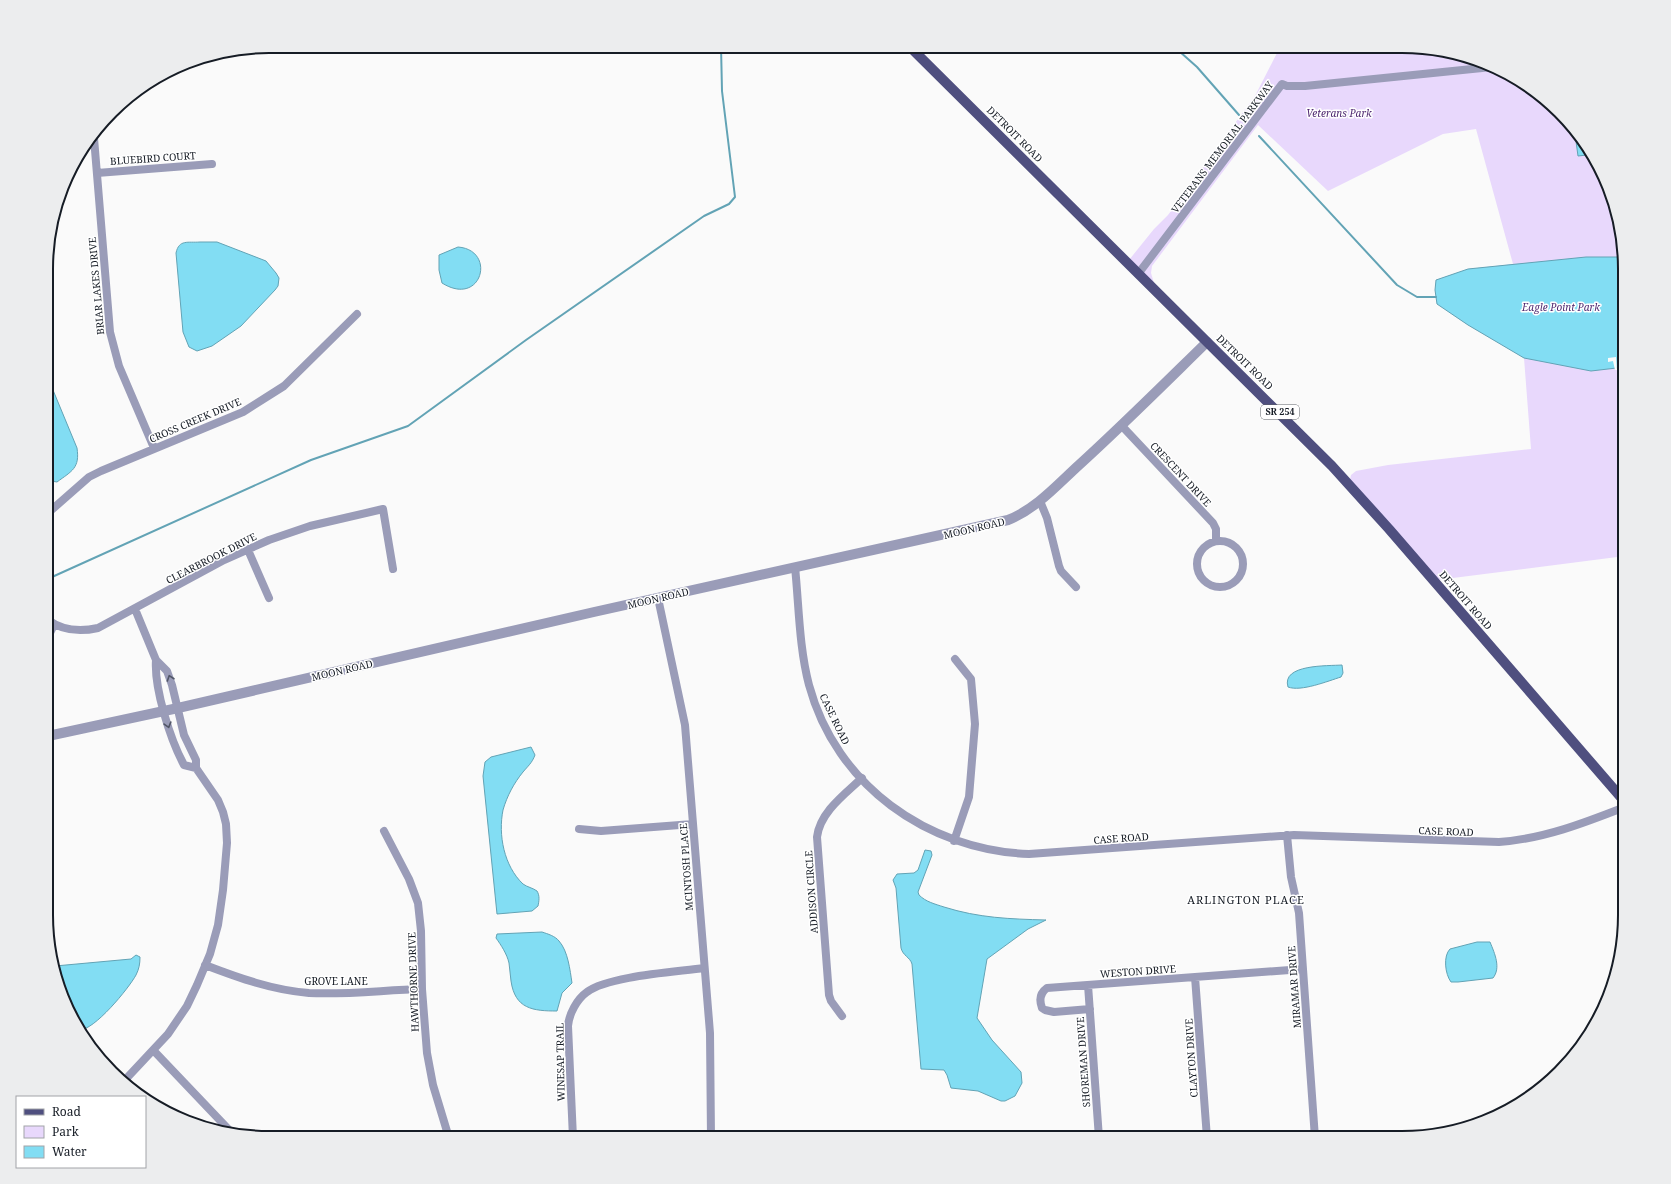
<svg xmlns="http://www.w3.org/2000/svg" width="1671" height="1184" font-family="'Noto Serif',serif">
  <style>
    .green { fill: #e8d8fc }
    .water { fill: #82ddf3; stroke: #62a3b5 }
    .pier { fill: #fafafa }
    .lines { fill: none; stroke-linecap: round; stroke-linejoin: round }
    .stream { stroke: #62a3b5; stroke-width: 2 }
    .minor { stroke: #9a9cb8; stroke-width: 8 }
    .tertiary { stroke: #9a9cb8; stroke-width: 10 }
    .primary { stroke: #4f4f7f; stroke-width: 10 }
    .oneway { stroke: #515667 }
    .labels { text-anchor: middle; stroke-width: 3; stroke-linejoin: round; paint-order: stroke }
    .shield { fill: #fff; stroke: #5c6066; stroke-width: 1 }
    .shield-label { font-size: 9px; font-weight: bold; fill: #161c25 }
    .park-label { font-size: 10px; font-style: italic; fill: #4e2870; stroke: #fff }
    .street-label { font-size: 10px; fill: #161c25; stroke: #fff }
    .neighbourhood-label { font-size: 11px; letter-spacing: 1px; fill: #161c25; stroke: #fff }
    .rim { fill: none; stroke: #161c25; stroke-width: 2 }
  </style>
  <rect width="100%" height="100%" fill="#fafafa"/>
  <!-- green -->
  <path class="green" d="M1360 46H1417L1474 58 1538 92 1595 158 1617 211 1625 254V556L1437 580 1350 480 1351 475 1356 471 1388 465 1531 449 1524 358 1468 325 1437 304 1435 290 1436 280 1468 269 1513 264 1476 129 1443 134 1328 191 1258 125 1152 266 1151 273 1154 283 1129 260 1154 229 1168 215 1200 172 1256 94 1277 53Z"/>
  <!-- water -->
  <path class="water" d="M1575 134 1591 153 1587 155 1578 156Z
    M200 242H217L266 261 276 273 279 278 278 286 275 290 241 326 212 346 197 351 189 347 183 332 176 253C179 239 188 243 200 242Z
    M458 247C497 250 482 308 442 283L439 270V255Z
    M1586 257H1625V367L1591 371 1524 358 1468 325 1437 304 1435 290 1436 280 1468 269Z
    M48 378 77 448C80 468 72 471 57 482L51 481 48 474Z
    M1342 665 1343 673 1341 677C1328 681 1301 692 1288 687 1281 664 1328 666 1342 665Z
    M1625 716V739L1621 732 1618 719Z
    M531 747 535 755C532 763 528 766 523 772 514 783 507 796 503 810 498 835 504 866 523 884 527 887 533 888 537 891 540 896 539 901 538 906L532 911 497 914 483 776 485 762 491 757Z
    M925 850 931 851 932 855 918 892 919 895C926 902 935 904 944 907 979 918 1010 919 1046 920L1028 929 987 959 977 1018 992 1040 1021 1072 1022 1083 1015 1096 1005 1101H1001L978 1091 951 1088 947 1075 944 1070 921 1069 912 964C910 957 903 956 901 948L896 888 893 880 897 874 914 873 918 870Z
    M542 932C548 934 555 936 559 941 568 951 570 970 572 983L562 993 557 1011C533 1011 515 1009 511 981 510 975 510 969 509 963 507 954 501 945 496 938L497 934Z
    M1477 942H1490C1495 954 1501 968 1493 978L1458 982H1451C1445 974 1443 956 1450 949Z
    M136 955 140 957C140 964 139 969 136 975 129 988 94 1031 79 1030L76 1027 55 966 131 959Z"/>
  <!-- pier -->
  <path class="pier" d="M1616 357 1617 370H1615L1613 361 1608 362V358Z"/>
  <g class="lines">
    <!-- stream -->
    <path class="stream" d="M1136 46 1152 51 1165 50 1179 51 1197 67 1239 115
      M1259 136 1397 285 1417 297H1436
      M48 577H52L311 460 408 426 526 340 704 216 729 204 735 197 722 91 721 46"/>
    <!-- minor -->
    <path class="minor" d="M94 138 110 332 119 366 154 448
      M97 173 212 164
      M1138 274 1282 84 1287 86H1305L1492 67
      M1121 425 1213 523 1216 529V541
      M1040 501 1047 518 1059 566 1061 571 1076 587
      M48 513 89 477 101 471 243 412 284 386 357 314
      M1197 564a23 23 0 1 1 46 0a23 23 0 1 1-46 0Z
      M248 550 269 598
      M795 567C799 606 799 647 809 685 836 785 927 850 1029 854L1294 835 1499 842C1543 839 1584 823 1625 807
      M658 598 685 725 710 1033 711 1138
      M48 620C63 631 80 632 98 628L224 560 269 540 310 526 383 509 393 569
      M48 637 54 625
      M156 660C154 688 170 739 184 765L196 768
      M579 829 601 831 693 824
      M384 831 409 879 418 903 421 931 422 989 427 1053 433 1085 449 1138
      M1287 835 1291 877 1299 913 1315 1138
      M954 841 969 797 975 724 971 679 955 659
      M205 965C239 978 272 990 309 993 346 995 384 990 422 989
      M1195 977 1207 1138
      M1088 985 1099 1138
      M1090 1009 1054 1012 1045 1010 1042 1008C1039 1000 1040 993 1047 988L1303 969
      M842 1016 831 1001 829 995 817 837C820 812 845 794 862 778
      M154 1051 232 1133
      M124 1081 168 1034 187 1006 197 985 210 954 218 925 223 890 227 843 226 824 223 812 218 800 196 768V760L184 735 172 685 167 671 156 660 135 609
      M573 1138 568 1026C569 1014 577 999 587 992 608 976 676 972 704 968"/>
    <!-- tertiary -->
    <path class="tertiary" d="M48 736 178 708 594 612 1008 520C1036 509 1057 485 1079 465 1123 425 1165 383 1207 342"/>
    <!-- primary -->
    <path class="primary" d="M909 46 1332 466 1389 529 1625 802"/>
  </g>
  <!-- one-way arrows -->
  <defs><path id="oneway-chevron" d="M-2-3.5L2.5 0L-2 3.5" fill="none" stroke-width="1.6" stroke-linecap="round" stroke-linejoin="round"/></defs>
  <g class="oneway">
    <use href="#oneway-chevron" transform="translate(170 678) rotate(-109)"/>
    <use href="#oneway-chevron" transform="translate(168 725) rotate(74)"/>
  </g>
  <g class="labels">
    <!-- shield labels -->
    <rect class="shield" x="1261" y="405" width="38" height="14" rx="3"/>
    <g class="shield-label">
      <text x="1280" y="415">SR 254</text>
    </g>
    <!-- park labels -->
    <g class="park-label">
      <text x="1339" y="117">Veterans Park</text>
      <text x="1561" y="311">Eagle Point Park</text>
    </g>
    <!-- street labels -->
    <g class="street-label">
      <text transform="translate(1015 134) rotate(45)" y="4">DETROIT ROAD</text>
      <text transform="translate(1222 147) rotate(-53)" y="4">VETERANS MEMORIAL PARKWAY</text>
      <text transform="translate(153 158) rotate(-4)" y="4">BLUEBIRD COURT</text>
      <text transform="translate(96 286) rotate(-95)" y="4">BRIAR LAKES DRIVE</text>
      <text transform="translate(1245 362) rotate(44)" y="4">DETROIT ROAD</text>
      <text transform="translate(195 420) rotate(-23)" y="4">CROSS CREEK DRIVE</text>
      <text transform="translate(1181 474) rotate(47)" y="4">CRESCENT DRIVE</text>
      <text transform="translate(974 528) rotate(-13)" y="4">MOON ROAD</text>
      <text transform="translate(211 558) rotate(-27)" y="4">CLEARBROOK DRIVE</text>
      <text transform="translate(658 598) rotate(-13)" y="4">MOON ROAD</text>
      <text transform="translate(1466 600) rotate(49)" y="4">DETROIT ROAD</text>
      <text transform="translate(342 670) rotate(-13)" y="4">MOON ROAD</text>
      <text transform="translate(835 719) rotate(64)" y="4">CASE ROAD</text>
      <text transform="translate(1446 831) rotate(2)" y="4">CASE ROAD</text>
      <text transform="translate(1121 838) rotate(-4)" y="4">CASE ROAD</text>
      <text transform="translate(686 867) rotate(-94)" y="4">MCINTOSH PLACE</text>
      <text transform="translate(811 892) rotate(-94)" y="4">ADDISON CIRCLE</text>
      <text transform="translate(1138 971) rotate(-4)" y="4">WESTON DRIVE</text>
      <text x="336" y="985">GROVE LANE</text>
      <text transform="translate(413 982) rotate(-92)" y="4">HAWTHORNE DRIVE</text>
      <text transform="translate(1294 987) rotate(-94)" y="4">MIRAMAR DRIVE</text>
      <text transform="translate(1191 1058) rotate(-94)" y="4">CLAYTON DRIVE</text>
      <text transform="translate(560 1062) rotate(-91)" y="4">WINESAP TRAIL</text>
      <text transform="translate(1083 1062) rotate(-94)" y="4">SHOREMAN DRIVE</text>
    </g>
    <!-- neighbourhood labels -->
    <g class="neighbourhood-label">
      <text x="1246" y="904">ARLINGTON PLACE</text>
    </g>
  </g>
  <!-- crop -->
  <path d="M0 0H1671V1184H0ZM269 53H1402A216 216 0 0 1 1618 269V915A216 216 0 0 1 1402 1131H269A216 216 0 0 1 53 915V269A216 216 0 0 1 269 53Z" fill="#ecedee" fill-rule="evenodd"/>
  <path class="rim" d="M269 53H1402A216 216 0 0 1 1618 269V915A216 216 0 0 1 1402 1131H269A216 216 0 0 1 53 915V269A216 216 0 0 1 269 53Z"/>
  <!-- legend -->
  <rect x="16" y="1096" width="130" height="72" fill="#ffffff" stroke="#a2a4a8"/>
  <rect x="24" y="1109" width="20" height="6" fill="#4f4f7f" stroke="#a2a4a8"/>
  <text x="52" y="1116" font-size="12" fill="#161c25">Road</text>
  <rect x="24" y="1126" width="20" height="12" fill="#e8d8fc" stroke="#a2a4a8"/>
  <text x="52" y="1136" font-size="12" fill="#161c25">Park</text>
  <rect x="24" y="1146" width="20" height="12" fill="#82ddf3" stroke="#a2a4a8"/>
  <text x="52" y="1156" font-size="12" fill="#161c25">Water</text>
</svg>
